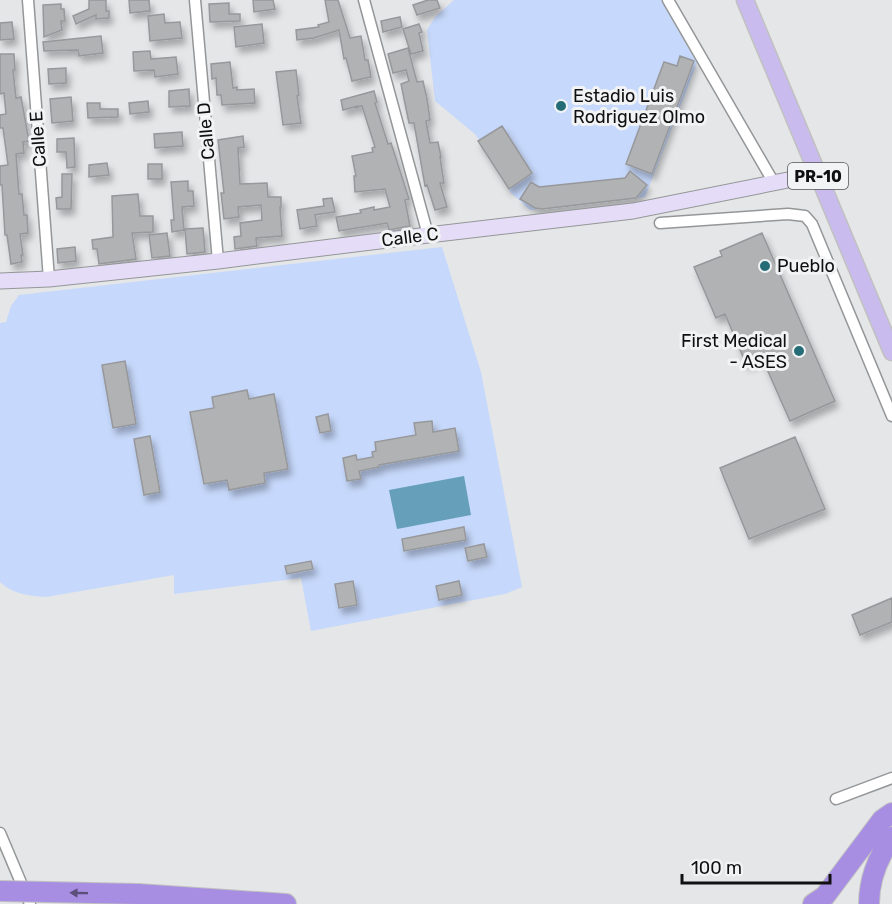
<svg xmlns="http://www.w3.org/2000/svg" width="892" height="904" font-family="Rubik,sans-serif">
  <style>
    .green { fill: #c6d8fb }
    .water { fill: #659fba }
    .building { fill: #b1b2b4; stroke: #97989b; stroke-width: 1.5; filter: url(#shadow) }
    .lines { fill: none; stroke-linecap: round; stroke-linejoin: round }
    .street-casing { stroke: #949698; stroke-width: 13 }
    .secondary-casing { stroke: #949698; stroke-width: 17 }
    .primary-casing { stroke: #c1c1c1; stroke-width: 19 }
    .highway-casing { stroke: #c1c1c1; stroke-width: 22 }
    .street { stroke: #fff; stroke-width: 10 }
    .secondary { stroke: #e5ddf7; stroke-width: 15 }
    .primary { stroke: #cabbee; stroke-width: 16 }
    .highway { stroke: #a78ee3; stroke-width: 20 }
    .highway-bridge-casing { stroke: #c1c1c1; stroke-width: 22; stroke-linecap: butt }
    .highway-bridge { stroke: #a78ee3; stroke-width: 20 }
    .oneway { fill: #5c4f7a }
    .poi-dot { fill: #246d77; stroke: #f2f3f5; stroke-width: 2 }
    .labels { text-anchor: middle; stroke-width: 6; stroke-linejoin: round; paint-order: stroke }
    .shield { fill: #f2f3f5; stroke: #545455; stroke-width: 1.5 }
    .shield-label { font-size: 16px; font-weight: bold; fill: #101011 }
    .poi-label { font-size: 18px; fill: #101011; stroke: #f2f3f5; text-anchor: start }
    .street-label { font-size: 18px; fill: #101011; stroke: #f2f3f5 }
  </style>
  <defs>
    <filter id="shadow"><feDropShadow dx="3.5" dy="6" stdDeviation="3" flood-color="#0004"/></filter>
  </defs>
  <rect width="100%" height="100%" fill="#e4e6e8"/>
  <!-- green -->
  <path class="green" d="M454 0H661L697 63 645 197 530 210 511 193 476 135 435 101 427 30 435 17Z
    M442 247 481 372 522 587 505 594 311 631 301 578 174 594V575L46 597C30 596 12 594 0 582V323L6 322 11 306 19 295Z"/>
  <!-- water -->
  <path class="water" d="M464 476 471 515 397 529 389 490Z"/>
  <!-- building -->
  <path class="building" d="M89 0H106V11H109V18L96 19V15L76 24 73 16 89 9Z
    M129 0H149L150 11 130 13Z
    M253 0H273L275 9 254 12Z
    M325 0H338L350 38 361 36 365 60H368L371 77 352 81 346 58 344 59 339 30 314 38 297 40 296 30 319 27 318 25 329 22Z
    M428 0H437L440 8 417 15 413 5Z
    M229 3V14H240V21L210 22 209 4Z
    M61 4V9H64L65 21H61L62 30 44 37 43 5Z
    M164 14 165 23 180 22 182 38 150 41 148 16Z
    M400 17 402 27 383 32 381 21Z
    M12 22 14 39 0 40V23Z
    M262 24 264 43 236 47 234 27Z
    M419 24 422 32 419 33 423 51 411 54 403 29Z
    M101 36 103 53 79 56 78 50 44 51 43 42Z
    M408 48 417 82 423 81 427 99 430 120 426 121 430 143 438 142 441 157H440L444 183H440L447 207 435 210 427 185 425 186 414 123H409L401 84 409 81 406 70 393 73 388 54Z
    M150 51 151 59 176 57 178 74 155 77 154 70 134 71 133 52Z
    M0 54H14L15 70H13L16 98 21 97 29 141 23 142 24 153 16 154 19 194H22L24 215H27L28 233 20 234 23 255H21L22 262 11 264 7 235H5L2 185H0V166L8 165 3 128H0V115L6 114 4 93 0 94Z
    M680 56 694 61 652 174 626 164 664 62 677 66Z
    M230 62 233 88 237 87V90L254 89 255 103 222 105 221 95H217L216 78 212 79 211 64Z
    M66 68V83L49 84 48 69Z
    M296 70 299 95 297 96 301 123 283 125 276 72Z
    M189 89 190 106 169 107V91Z
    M374 91 377 102 375 103 388 144 391 143 409 199 405 200 410 226 389 230 387 223 339 231 336 217 361 213 360 210 374 207V210L390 207 385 189 355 192 354 176H356L352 156 373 152 372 148 375 147 362 106 358 107V106L343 110 341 100Z
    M71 97 73 121 52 123 50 99Z
    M148 101 149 112 130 114 129 103Z
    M87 103H100V109H118V117L88 118Z
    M502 126 532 173 509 189 478 141Z
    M182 132 183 146 155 148 154 134Z
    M243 136 244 147 238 148 240 184 267 183 268 197H281V207H280L282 236 256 238 257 246 235 249 234 237 241 236 240 223 262 220 261 205 238 207 239 217 224 219 221 193H224L218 140Z
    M74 138 75 167 67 168 66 152H57V139Z
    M107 163 109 175 89 177V165Z
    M148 164H162V179H148Z
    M630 171 647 185 636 198 542 209 535 208 520 199 531 182 539 187 625 178Z
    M62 174H72L71 209H57L56 198 62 197Z
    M188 181V191H193L194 206 182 207 184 230 172 232 171 220H174L171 182Z
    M138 194 140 216H153V232L132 233 136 259 99 264 97 249H93L92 240 113 237 112 196Z
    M332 198 335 212 315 215 317 226 300 229 297 210 324 206 323 199Z
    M203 228 205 252 187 254 185 229Z
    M167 233 170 256 152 258 149 235Z
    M762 233 835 401 790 421 762 358 746 364 725 314 716 318 694 267 722 256 720 251Z
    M75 247 76 261 58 263 57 249Z
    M125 361 136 424 113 428 102 365Z
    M247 390 249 399 274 394 288 469 264 473 265 483 229 490 227 480 204 484 190 412 214 408 212 397Z
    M328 414 331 431 320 433 316 417Z
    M432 421 433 432 455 428 459 451 379 465V467L359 471 361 479 347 481 343 458 356 455 357 460 373 457 372 452 376 451 375 442 416 435 414 423Z
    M150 436 160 492 144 495 134 439Z
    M795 437 825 509 749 539 720 468Z
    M464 527 466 540 404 551 402 539Z
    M484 544 487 557 468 561 465 548Z
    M311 561 313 569 287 574 285 566Z
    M353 581 357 605 339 608 335 584Z
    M459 581 462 595 439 600 436 586Z
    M892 598V622L860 635 852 615Z"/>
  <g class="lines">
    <defs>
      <path id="street" d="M28 0 49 279
        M195 0 218 261
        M364 0 428 235
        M668 0 774 183
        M660 223 788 214 805 216 812 224 892 416
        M836 799 892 778
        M0 833 30 904"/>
      <path id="secondary" d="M0 281 49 279 218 261 428 235 633 211 818 174"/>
      <path id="primary" d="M745 0 892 352"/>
      <path id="highway" d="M138 894 286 904
        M813 904 825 896 882 820 892 813
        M869 904C869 879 878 857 892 837"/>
    </defs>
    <!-- street casing -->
    <use href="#street" class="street-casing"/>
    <!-- secondary casing -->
    <use href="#secondary" class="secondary-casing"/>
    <!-- primary casing -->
    <use href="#primary" class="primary-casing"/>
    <!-- highway casing -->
    <use href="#highway" class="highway-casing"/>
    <!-- street -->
    <use href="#street" class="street"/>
    <!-- secondary -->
    <use href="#secondary" class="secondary"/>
    <!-- primary -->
    <use href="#primary" class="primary"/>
    <!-- highway -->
    <use href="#highway" class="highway"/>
    <defs>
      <path id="highway-bridge" d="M0 891 138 894"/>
    </defs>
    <!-- highway-bridge casing -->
    <use href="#highway-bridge" class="highway-bridge-casing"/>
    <!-- highway-bridge -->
    <use href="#highway-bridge" class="highway-bridge"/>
  </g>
  <!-- one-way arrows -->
  <defs><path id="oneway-solid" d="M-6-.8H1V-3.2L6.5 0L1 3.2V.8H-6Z" transform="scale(1.5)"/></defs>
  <use class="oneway" href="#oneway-solid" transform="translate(79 893) rotate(-179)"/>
  <!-- markers -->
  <g class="poi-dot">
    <circle cx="561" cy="106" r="6"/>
    <circle cx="765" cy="266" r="6"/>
    <circle cx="799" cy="351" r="6"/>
  </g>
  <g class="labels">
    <!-- shield labels -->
    <rect class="shield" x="788" y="163" width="60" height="26" rx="4.5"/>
    <g class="shield-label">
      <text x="818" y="182">PR-10</text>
    </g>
    <!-- poi labels -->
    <g class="poi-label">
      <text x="573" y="102">Estadio Luis<tspan x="573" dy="21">Rodriguez Olmo</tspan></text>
      <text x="777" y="272">Pueblo</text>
      <text x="787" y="347" text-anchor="end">First Medical<tspan x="787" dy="21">- ASES</tspan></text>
    </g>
    <!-- street labels -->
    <g class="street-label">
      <text transform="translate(206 131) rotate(-95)" y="6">Calle D</text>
      <text transform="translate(38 139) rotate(-94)" y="6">Calle E</text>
      <text transform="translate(410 237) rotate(-7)" y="6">Calle C</text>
    </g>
  </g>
  <!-- scale -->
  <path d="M682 874v9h148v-9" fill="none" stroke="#101011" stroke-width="3"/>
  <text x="691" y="874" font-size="18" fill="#101011" stroke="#f2f3f5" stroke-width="4.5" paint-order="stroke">100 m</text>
</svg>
